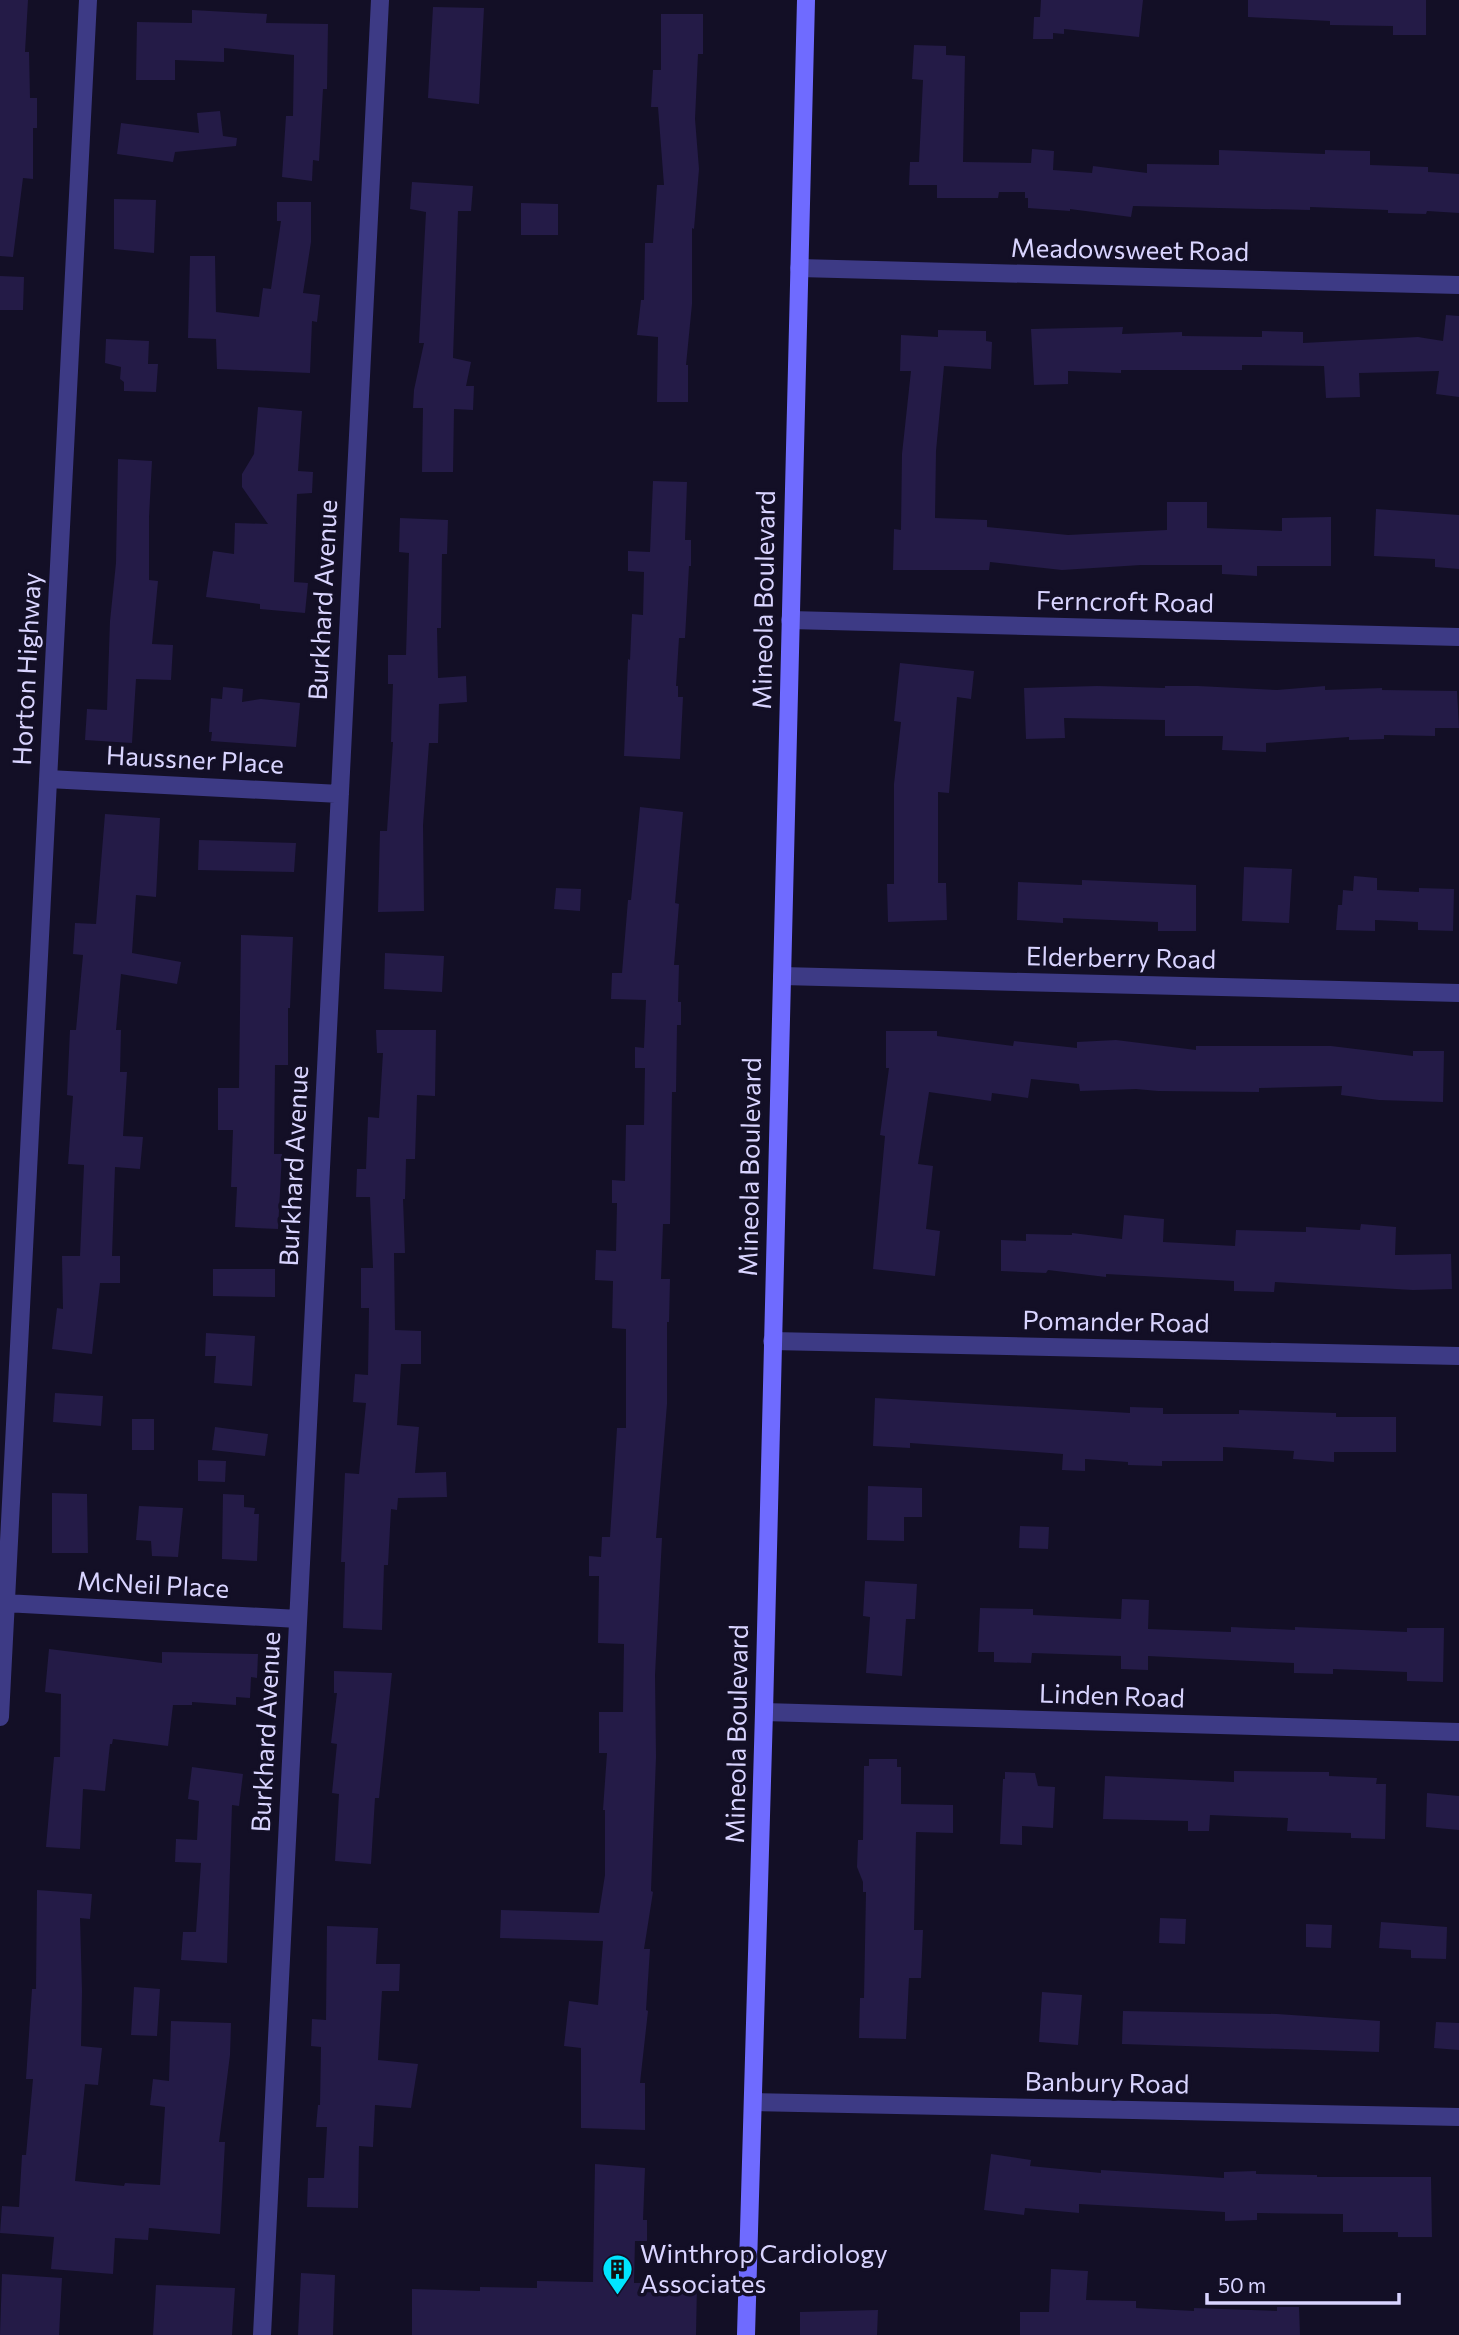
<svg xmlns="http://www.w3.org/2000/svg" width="1459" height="2335" font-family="Commissioner,sans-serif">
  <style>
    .building { fill: #241b47 }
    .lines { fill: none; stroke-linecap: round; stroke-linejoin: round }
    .street { stroke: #3d3a85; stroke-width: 18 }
    .secondary { stroke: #6f6bff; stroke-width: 18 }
    .labels { text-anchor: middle; stroke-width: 7; stroke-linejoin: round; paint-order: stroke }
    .street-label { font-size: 26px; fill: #d9d4ff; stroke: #130f26 }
    .poi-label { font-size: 26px; fill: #d9d4ff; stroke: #130f26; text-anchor: start }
  </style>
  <rect width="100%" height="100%" fill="#130f26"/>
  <!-- building -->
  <path class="building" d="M0 0H28L25 52H29L30 98H37V128H33V179L23 178 13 257 0 256Z
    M1041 0H1143L1139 37 1064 29V34L1053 33V39H1033L1034 17H1040Z
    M1248 0H1426V35H1393V26L1330 25V21L1248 17Z
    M433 7 484 8 479 104 428 98Z
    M192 10 267 14 266 23 328 24 327 89H323L319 161 313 160 312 181 282 177 286 116H293L294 55 224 48V62L175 60V80H136L137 22 192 23Z
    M661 14H703V54H698L695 119 699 169 694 229 692 228V304L686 365H688V402H657L658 337 637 335 641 300H644L645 243H653L657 185H664L658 107H651L653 70H661Z
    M914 45 946 46V55L965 56 963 162 1031 163 1032 149 1054 151 1053 170 1092 173 1093 166 1147 173V164L1219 165V150L1325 154V150L1370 151V165L1428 167V172L1459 174V213L1427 211 1426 214 1388 213V210L1310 207V210L1133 206 1131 217 1070 209V211L1028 208V198H1025V192H999L998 198H937V185H909L910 162H919L923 80 912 79Z
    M220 111 223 136 237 138 236 146 175 152 173 162 117 154 121 123 199 133 197 113Z
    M412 182 473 186 471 211H458L453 358 471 362 466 386H474L473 410 454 409 453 472H422L423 408H413L414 390 424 343H419L426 212 410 209Z
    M114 199 156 200 154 253 114 249Z
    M277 202H311V242L303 293 320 295 317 322 312 321 310 373 217 369 216 339 188 338 190 256H215L216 312 259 317 263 288 271 289 281 221H277Z
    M521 203 558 204V235H521Z
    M0 276 24 277 23 310H0Z
    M1446 315 1459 316V397L1436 394 1439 371 1359 373 1360 397 1326 398 1324 366 1242 365V370H1121V373L1068 371V384L1034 385 1031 329 1123 327 1122 334 1182 332V336L1262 337V331L1303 332V343L1418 337 1443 341Z
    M938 330 986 331V341L992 342 991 369 944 366 936 451 935 518 987 520V527L1068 535 1167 530V502H1207V528L1282 531V518L1331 517V566H1257V576L1222 574V565H1141L1062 570 990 562 989 570H893L894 529 901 530 902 454 911 371H900L901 335 938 337Z
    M106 339 149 341 148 364H158L156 392 124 391V382L120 379 121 367 105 363Z
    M258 407 302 411 298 471 313 472 312 493 297 494 294 582 308 583 305 613 260 609V604L206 597 213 551 234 554 235 523 268 524 242 487V474L254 454Z
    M118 459 152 461 149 517V580L158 581 152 644 173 645 171 680 136 679 132 743 85 740 87 709 107 710 110 621 116 563Z
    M653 481 687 482 685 540H691V566H689L685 638H679L676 686H678V697H683L680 759 624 756 628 659 630 660 632 614 643 615 644 572 628 571V551L650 552Z
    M1376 509 1459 515V569L1435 567V559L1374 556Z
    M400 518 448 520 447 554H442L441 628H437L438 678 466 676 467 702 439 704 438 743H429L423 825 424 911 378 912 380 831H387L393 742H391L393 684H388V655H406L409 553 399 552Z
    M900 663 974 671 971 699 957 697 949 793 938 792V883H946L947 920 888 922 887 884H894V784L901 722 894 721Z
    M1097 686 1165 688V686H1198L1277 690 1325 686V690L1382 688V690L1457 691 1459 728H1435V736L1384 735V739L1349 740V737L1266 743V752L1222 750 1223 736H1165V720L1064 718 1065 738 1026 739 1024 688Z
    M223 687 243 689 242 702 261 699 300 703 296 747 211 741 212 732H209L211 698 222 699Z
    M640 807 683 812 675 903 679 904 674 965H679L678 1002H681V1025H677L676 1092H672L670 1224H663L661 1279H670L669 1322H667V1404L656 1538H662L655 1675 656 1757 651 1891 653 1892 644 1949H650L646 2010 648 2011 640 2083H645V2130L581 2128V2048L564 2046 569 2001 598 2005 603 1941 500 1938 501 1910 599 1913 605 1875V1810H603L607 1753H599V1712H623L624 1644 598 1643 599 1576H589V1556L601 1557 602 1537H610L617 1428H626V1329L612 1328 613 1281 595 1280 596 1250 616 1251 617 1203H612V1180L625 1181 626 1125H644L645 1068H635V1047L644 1048 646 1000 611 999 612 973H622L628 900H631Z
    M105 814 160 818 156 897 136 895 132 953 181 962 177 984 121 974 116 1030H121L120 1072H127L123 1136 143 1137 140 1169 115 1167 112 1256H120V1283H100L92 1354 52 1349 57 1308 63 1309 62 1256H80L84 1165 68 1164 73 1096 67 1095 70 1030H76L83 955 73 954 75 923 96 924Z
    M199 840 296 843 294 872 198 870Z
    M1244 867 1292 869 1289 923 1242 921Z
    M1354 876 1377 878V890L1419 892V888L1454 889 1453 931 1418 930V922L1375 920V931L1336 930 1338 905H1342L1343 890 1353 891Z
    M1082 880 1196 885V931H1158V922L1063 918V923L1017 920 1018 882 1082 885Z
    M556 888 581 889 580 911 554 909Z
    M241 935 293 937 290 1008H288V1065H275L274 1154H282L278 1229 235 1227 237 1187H231L233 1130H218V1088H239Z
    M385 953 444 956 442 992 384 989Z
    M376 1030H436L435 1096 417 1095 415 1159H406L405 1199H403L405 1253H394L395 1330 421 1331V1364H401L397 1425 419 1427 415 1473 446 1472 447 1497 398 1498 397 1510 391 1509 388 1565H384L382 1630 343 1628 345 1562H341L345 1473 359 1474 366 1403 353 1402 355 1374 368 1375 369 1308H361V1268H373L370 1197H356L357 1169H366L368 1117 379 1118 383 1053H377Z
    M886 1031H937V1036L1013 1046 1014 1041 1077 1048V1042L1116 1040 1196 1050V1046H1331L1413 1056V1051H1444L1443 1102 1379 1100 1341 1095 1342 1086 1259 1088V1092L1158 1091 1136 1089 1080 1091 1079 1084 1031 1079 1028 1098 992 1093 991 1101 929 1092 918 1164 933 1166 926 1229 940 1231 935 1276 873 1269 885 1136 880 1135 889 1068H886Z
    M1124 1215 1164 1219 1163 1242 1235 1246 1236 1230 1306 1232V1227L1360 1230 1361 1224 1396 1227 1395 1255 1451 1254 1452 1289 1413 1290 1275 1282 1274 1292 1234 1291V1281L1106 1274V1277L1048 1270 1046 1273 1001 1271V1240L1026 1241V1234L1072 1235V1233L1122 1239Z
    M213 1269H275V1297L213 1296Z
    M206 1333 255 1336 252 1386 214 1383 216 1356H205Z
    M55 1393 103 1396 101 1426 53 1422Z
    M875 1398 1130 1413V1407L1163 1408V1414H1239V1410L1336 1413V1417H1396V1452H1334V1462L1293 1459 1294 1451 1223 1447V1461H1162V1466L1128 1465V1462L1085 1459V1471L1062 1470 1063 1454 910 1443V1448L873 1446Z
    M132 1419H154V1450H132Z
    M215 1427 268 1434 265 1456 212 1450Z
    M198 1460 226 1461 225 1482 198 1481Z
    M868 1486 922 1488V1517H904V1541L867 1540Z
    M52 1493 87 1494 88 1553H52Z
    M223 1494 244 1495V1507L255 1508 254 1514H259L257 1561 222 1559Z
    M139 1506 183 1508 178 1557 152 1556 151 1541 136 1540Z
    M1020 1526 1049 1527 1048 1549 1019 1548Z
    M865 1581 917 1584 915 1619H906L902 1676 866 1673 870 1617 863 1616Z
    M1122 1599 1149 1600 1148 1629 1231 1632V1627L1295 1630V1627L1407 1632V1628H1444L1443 1682 1407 1681V1672L1333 1669V1674L1294 1673V1663L1230 1660 1148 1656V1670L1121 1669V1656L1032 1653 1031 1663 994 1662V1652H978L980 1608 1033 1609V1615L1121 1619Z
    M49 1649 162 1663V1652L258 1654 257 1678 251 1677 250 1698 236 1697V1705L192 1702V1705H173L168 1746 113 1739 112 1744H110L105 1791 83 1789 80 1849 46 1847 54 1757H60L61 1694 45 1692Z
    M334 1671 392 1673 379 1798H375L371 1864 335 1861 339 1794 332 1793 337 1744 331 1743 337 1693H334Z
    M869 1759H897V1767H901V1804L953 1805V1833L916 1832 914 1930H923L921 1978H909L906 2039 859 2038 860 1998H864L866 1892H863V1882L857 1867 858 1840H863L864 1766H869Z
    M192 1767 243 1774 239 1806 232 1805 227 1963 181 1960 183 1932H196L201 1863 175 1862 176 1839 197 1840 199 1801 188 1799Z
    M1234 1771 1329 1772V1776L1377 1778 1376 1784H1386L1385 1839 1351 1838V1833L1287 1831 1288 1818 1210 1815 1209 1831H1188V1821L1103 1819 1105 1776 1234 1782Z
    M1005 1772 1035 1773 1038 1786 1055 1787 1053 1828 1022 1826V1845L1000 1844 1003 1779H1005Z
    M1427 1793 1459 1796V1830L1426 1827Z
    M37 1890 92 1894 90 1919 80 1918 82 1991 81 2046 102 2048 98 2085 85 2084 75 2181 124 2186 125 2183 160 2185 165 2107 150 2105 153 2079 169 2081 171 2021 231 2023 230 2055 219 2142H225L220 2234 149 2228 148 2240 115 2238 113 2274 51 2269 54 2237 0 2233 2 2206 19 2207 22 2155H26L33 2079H26L32 1989H36Z
    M1160 1918 1186 1919 1185 1944 1159 1943Z
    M1381 1922 1447 1927 1446 1959 1411 1958V1950L1379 1948Z
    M1306 1924 1332 1925 1331 1948 1306 1947Z
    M327 1926 378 1928 376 1964H400L399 1991H382L378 2060 418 2064 411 2108 375 2105 373 2147 359 2146 358 2208 307 2207 308 2178H324L327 2127H316L318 2105H320L321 2047 311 2046 312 2019 326 2020Z
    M134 1987 160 1989 157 2036 131 2035Z
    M1042 1992 1082 1995 1078 2045 1039 2042Z
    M1123 2011 1277 2014 1380 2021 1379 2052 1122 2044Z
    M1436 2022 1459 2023V2050L1434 2048Z
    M991 2154 1031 2160 1030 2166 1101 2173V2170L1224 2178V2172L1256 2171V2174L1317 2175V2177H1431L1432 2237H1398V2232H1343V2214L1257 2213V2220L1225 2221V2212L1079 2204V2213L1025 2208 1024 2215 984 2210Z
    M595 2164 645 2168 643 2220H647V2241H635L634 2283H697L696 2335H412V2289L480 2291V2287L537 2288V2281L593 2282Z
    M1051 2269 1088 2271 1086 2300 1136 2301V2308L1194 2311V2308L1277 2311V2307H1299L1300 2335H1020V2312H1049Z
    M301 2273 335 2275 333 2335H298Z
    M2 2274 62 2278 59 2335H0Z
    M156 2285 235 2288 232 2335H153Z
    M878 2310 877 2335H800V2312Z"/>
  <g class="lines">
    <!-- street -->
    <path class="street" d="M799 268 1459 285
      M790 620 1459 637
      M48 779 340 794
      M782 976 1459 993
      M772 1341 1459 1356
      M5 1603 298 1619
      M764 1712 1459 1732
      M0 1717 88 0
      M754 2102 1459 2117
      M262 2335 380 0"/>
    <!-- secondary -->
    <path class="secondary" d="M746 2335 764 1712 806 0"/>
  </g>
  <!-- icons -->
  <defs>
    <symbol id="building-pin" viewBox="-11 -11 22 30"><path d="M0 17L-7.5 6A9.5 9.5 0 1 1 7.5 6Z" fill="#00e5ff" stroke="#130f26"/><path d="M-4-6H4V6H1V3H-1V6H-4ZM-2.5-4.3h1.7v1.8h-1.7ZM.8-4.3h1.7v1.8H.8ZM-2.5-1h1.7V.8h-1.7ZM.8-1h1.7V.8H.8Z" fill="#111"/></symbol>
  </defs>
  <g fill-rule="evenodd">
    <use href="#building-pin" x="600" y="2252" width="35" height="47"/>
  </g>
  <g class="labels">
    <!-- street labels -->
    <g class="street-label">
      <text transform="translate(1130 250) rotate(1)" y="9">Meadowsweet Road</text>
      <text transform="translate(323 600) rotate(-87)" y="9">Burkhard Avenue</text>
      <text transform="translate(764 600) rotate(-89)" y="9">Mineola Boulevard</text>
      <text transform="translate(1125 602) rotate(1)" y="9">Ferncroft Road</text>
      <text transform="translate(27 669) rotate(-87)" y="9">Horton Highway</text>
      <text transform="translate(195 760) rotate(3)" y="9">Haussner Place</text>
      <text transform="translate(1121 958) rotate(1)" y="9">Elderberry Road</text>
      <text transform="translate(294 1166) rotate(-87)" y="9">Burkhard Avenue</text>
      <text transform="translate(750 1167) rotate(-89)" y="9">Mineola Boulevard</text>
      <text transform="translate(1116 1322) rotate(1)" y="9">Pomander Road</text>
      <text transform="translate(153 1585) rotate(3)" y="9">McNeil Place</text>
      <text transform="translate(1112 1696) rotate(2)" y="9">Linden Road</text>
      <text transform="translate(266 1732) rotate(-87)" y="9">Burkhard Avenue</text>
      <text transform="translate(737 1734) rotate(-89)" y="9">Mineola Boulevard</text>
      <text transform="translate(1107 2083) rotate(1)" y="9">Banbury Road</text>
    </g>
    <!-- poi labels -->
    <g class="poi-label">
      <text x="640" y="2263">Winthrop Cardiology<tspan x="640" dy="30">Associates</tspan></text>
    </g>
  </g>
  <!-- scale -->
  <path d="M1207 2293v10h192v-10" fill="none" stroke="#d9d4ff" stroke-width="3.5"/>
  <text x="1218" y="2293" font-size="21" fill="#d9d4ff" stroke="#130f26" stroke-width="5" paint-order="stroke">50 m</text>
</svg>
